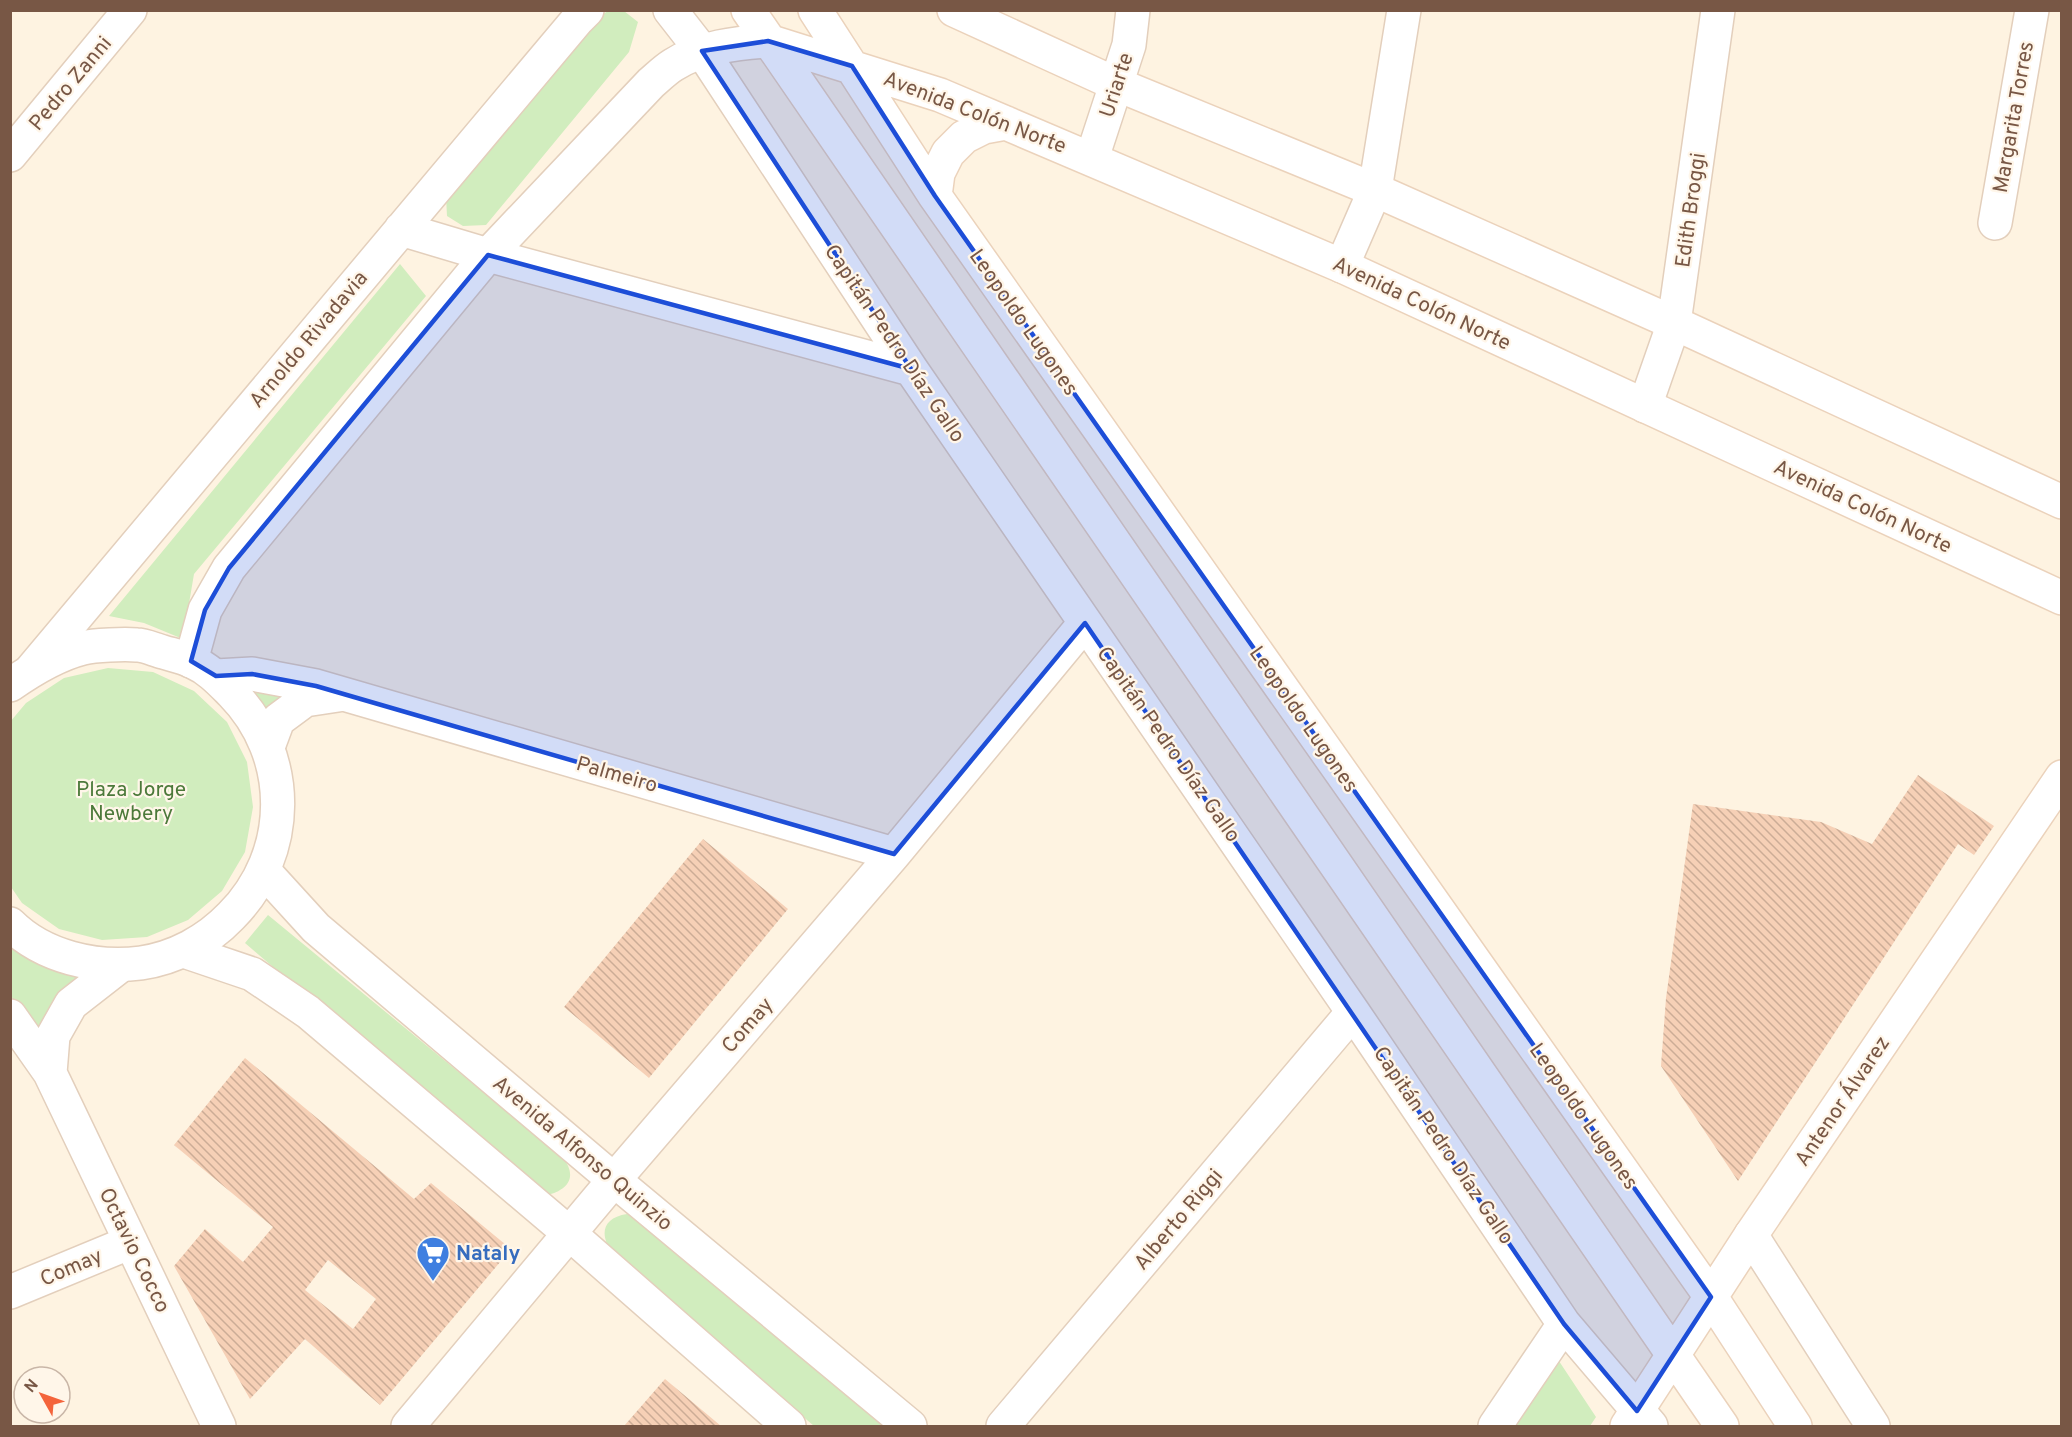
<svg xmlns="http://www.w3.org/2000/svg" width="2072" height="1437" font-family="Overpass,sans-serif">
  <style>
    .green { fill: #d1edbe }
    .building { fill: url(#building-back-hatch); fill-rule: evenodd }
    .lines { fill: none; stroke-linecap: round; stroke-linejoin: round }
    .minor-casing { stroke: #e3cfbc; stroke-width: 36 }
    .tertiary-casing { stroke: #e3cfbc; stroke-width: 36 }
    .secondary-casing { stroke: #ebd2bb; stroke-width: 36 }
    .minor { stroke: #fff; stroke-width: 33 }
    .tertiary { stroke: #fff; stroke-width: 33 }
    .secondary { stroke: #fff; stroke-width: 33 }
    .marked { fill: #1d4ed8; fill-opacity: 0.2; stroke: #1d4ed8; stroke-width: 4.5; stroke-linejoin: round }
    .labels { text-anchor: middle; stroke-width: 4.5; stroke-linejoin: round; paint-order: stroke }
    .street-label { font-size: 21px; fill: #785745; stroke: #fff6e9 }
    .park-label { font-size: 21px; fill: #4c793a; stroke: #fff6e9 }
    .shop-label { font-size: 21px; font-weight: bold; fill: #366cbe; stroke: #fff6e9; text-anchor: start }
  </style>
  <defs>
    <pattern id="building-back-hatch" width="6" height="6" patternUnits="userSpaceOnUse" patternTransform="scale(1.5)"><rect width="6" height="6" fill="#f6d0b6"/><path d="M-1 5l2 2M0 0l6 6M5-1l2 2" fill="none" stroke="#ccac96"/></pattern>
  </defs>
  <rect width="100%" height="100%" fill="#fef3e1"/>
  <!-- green -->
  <path class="green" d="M608 11H624L638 22 629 52 486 225 463 226 447 216 446 196 584 26Z
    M400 264 426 296 194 574 183 639 144 623 109 616Z
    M108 668 153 672 194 691 227 722 247 762 253 807 245 852 222 891 188 920 147 937 102 940 59 929 22 903 11 887 10 722 26 703 64 678Z
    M230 682 310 694 266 731Z
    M268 915 563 1158C572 1169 574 1182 560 1190 557 1192 551 1195 547 1194 543 1194 537 1190 533 1189L245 943Z
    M10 942 94 974 46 1047 11 996Z
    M627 1214 638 1219 883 1426H814L614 1255C599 1236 601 1218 627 1214Z
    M1553 1352 1596 1417 1590 1426H1504Z"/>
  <!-- building -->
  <path class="building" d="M1918 775 1994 826 1974 855 1958 844 1738 1181 1661 1066 1666 998 1693 804 1821 822 1872 844Z
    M703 839 788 909 649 1078 564 1007Z
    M245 1058 414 1199 431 1183 511 1249 380 1405 305 1339 250 1399 174 1266 205 1229 243 1262 273 1227 174 1145ZM328 1260 376 1299 353 1329 305 1290Z
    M665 1379 721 1426H624Z"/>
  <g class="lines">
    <defs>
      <path id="minor" d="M670 10 702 51 911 369 1353 1012 1564 1324 1651 1426
        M10 155 130 10
        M1092 158 1129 45 1133 10
        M1995 223 2032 10
        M401 229 488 255 911 369
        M1342 266 1375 190 1404 10
        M1645 406 1674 323 1718 10
        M191 661 205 610 229 568 488 255 651 83C658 77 665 70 673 65 701 47 736 43 768 41
        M32 669 578 19 587 10
        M216 676 252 674 316 686 894 854
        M268 747 278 720 305 700 338 695
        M10 1016 50 1073 219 1426
        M50 1073 53 1036 71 1004 121 965
        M1751 1235 1873 1426
        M10 1292 131 1242
        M408 1426 614 1180 894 854 1085 623
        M1003 1426 1353 1012
        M1495 1426 1564 1324"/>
      <path id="tertiary" d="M10 685C30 671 59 654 83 648 94 645 125 644 137 645 145 645 155 650 163 652 173 655 184 657 193 662 209 669 220 681 232 693 293 755 293 854 231 916 207 941 175 958 141 963 96 969 43 957 10 924
        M264 871 316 928 614 1180 910 1426
        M184 951 252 974 308 1012 570 1234 789 1426"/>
      <path id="secondary" d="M748 10 1722 1426
        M815 10 935 196 1711 1297 1795 1426
        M954 10 1116 84 1375 190 1674 323 2062 502
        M768 41 940 95 1342 266 2062 598
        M935 196 938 173 948 153 964 137 984 127 1006 123
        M1627 1426 1751 1235 2062 777"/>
    </defs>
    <!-- minor casing -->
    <use href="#minor" class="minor-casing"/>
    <!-- tertiary casing -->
    <use href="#tertiary" class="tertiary-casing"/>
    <!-- secondary casing -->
    <use href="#secondary" class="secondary-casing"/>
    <!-- minor -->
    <use href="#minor" class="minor"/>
    <!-- tertiary -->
    <use href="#tertiary" class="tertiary"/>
    <!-- secondary -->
    <use href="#secondary" class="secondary"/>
  </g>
  <!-- marked area -->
  <path class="marked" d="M768 41 852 66 935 196 1711 1297 1637 1411 1564 1324 1085 623 894 854 316 686 252 674 216 676 191 661 205 610 229 568 488 255 911 369 702 51Z"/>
  <!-- icons -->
  <defs>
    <symbol id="supermarket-pin" viewBox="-11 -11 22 30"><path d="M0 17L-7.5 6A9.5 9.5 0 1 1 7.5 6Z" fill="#3f7fe0" stroke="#fff6e9"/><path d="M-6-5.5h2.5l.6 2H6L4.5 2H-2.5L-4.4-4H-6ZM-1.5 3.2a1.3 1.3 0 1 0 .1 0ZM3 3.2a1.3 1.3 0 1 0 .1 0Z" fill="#fff"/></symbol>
  </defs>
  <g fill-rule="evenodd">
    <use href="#supermarket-pin" x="414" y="1234" width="38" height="52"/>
  </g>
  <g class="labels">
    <!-- street labels -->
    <g class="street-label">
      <text transform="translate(70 83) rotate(-50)" y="7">Pedro Zanni</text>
      <text transform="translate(1116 85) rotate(-72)" y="7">Uriarte</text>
      <text transform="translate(975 112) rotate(21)" y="7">Avenida Colón Norte</text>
      <text transform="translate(2013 117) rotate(-80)" y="7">Margarita Torres</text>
      <text transform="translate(1690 210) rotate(-82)" y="7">Edith Broggi</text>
      <text transform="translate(1422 303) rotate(25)" y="7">Avenida Colón Norte</text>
      <text transform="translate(1024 322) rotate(55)" y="7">Leopoldo Lugones</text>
      <text transform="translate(308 339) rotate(-50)" y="7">Arnoldo Rivadavia</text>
      <text transform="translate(895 343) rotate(56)" y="7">Capitán Pedro Díaz Gallo</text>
      <text transform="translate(1863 506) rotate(25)" y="7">Avenida Colón Norte</text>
      <text transform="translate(1304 719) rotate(55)" y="7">Leopoldo Lugones</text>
      <text transform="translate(1169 744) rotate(55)" y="7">Capitán Pedro Díaz Gallo</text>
      <text transform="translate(617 774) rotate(16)" y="7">Palmeiro</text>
      <text transform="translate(747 1025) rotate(-49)" y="7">Comay</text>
      <text transform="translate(1842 1101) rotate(-56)" y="7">Antenor Álvarez</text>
      <text transform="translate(1584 1116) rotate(55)" y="7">Leopoldo Lugones</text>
      <text transform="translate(1444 1145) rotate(56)" y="7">Capitán Pedro Díaz Gallo</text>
      <text transform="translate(583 1153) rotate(40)" y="7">Avenida Alfonso Quinzio</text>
      <text transform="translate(1178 1219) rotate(-50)" y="7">Alberto Riggi</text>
      <text transform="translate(135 1250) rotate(64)" y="7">Octavio Cocco</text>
      <text transform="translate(71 1267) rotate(-23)" y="7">Comay</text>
    </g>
    <!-- park labels -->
    <g class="park-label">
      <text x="131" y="796">Plaza Jorge<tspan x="131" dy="24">Newbery</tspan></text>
    </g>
    <!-- shop labels -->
    <g class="shop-label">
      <text x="456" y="1260">Nataly</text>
    </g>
  </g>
  <!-- border -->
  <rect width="2072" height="1437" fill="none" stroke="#785745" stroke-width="24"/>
  <!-- north arrow -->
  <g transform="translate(42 1395) rotate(310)"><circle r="28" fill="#fff6e9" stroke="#c9b6a7" stroke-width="1.5"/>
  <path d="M0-4.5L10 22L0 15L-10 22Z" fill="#f4643b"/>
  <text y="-9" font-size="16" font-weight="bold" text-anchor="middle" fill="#785745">N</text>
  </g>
</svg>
